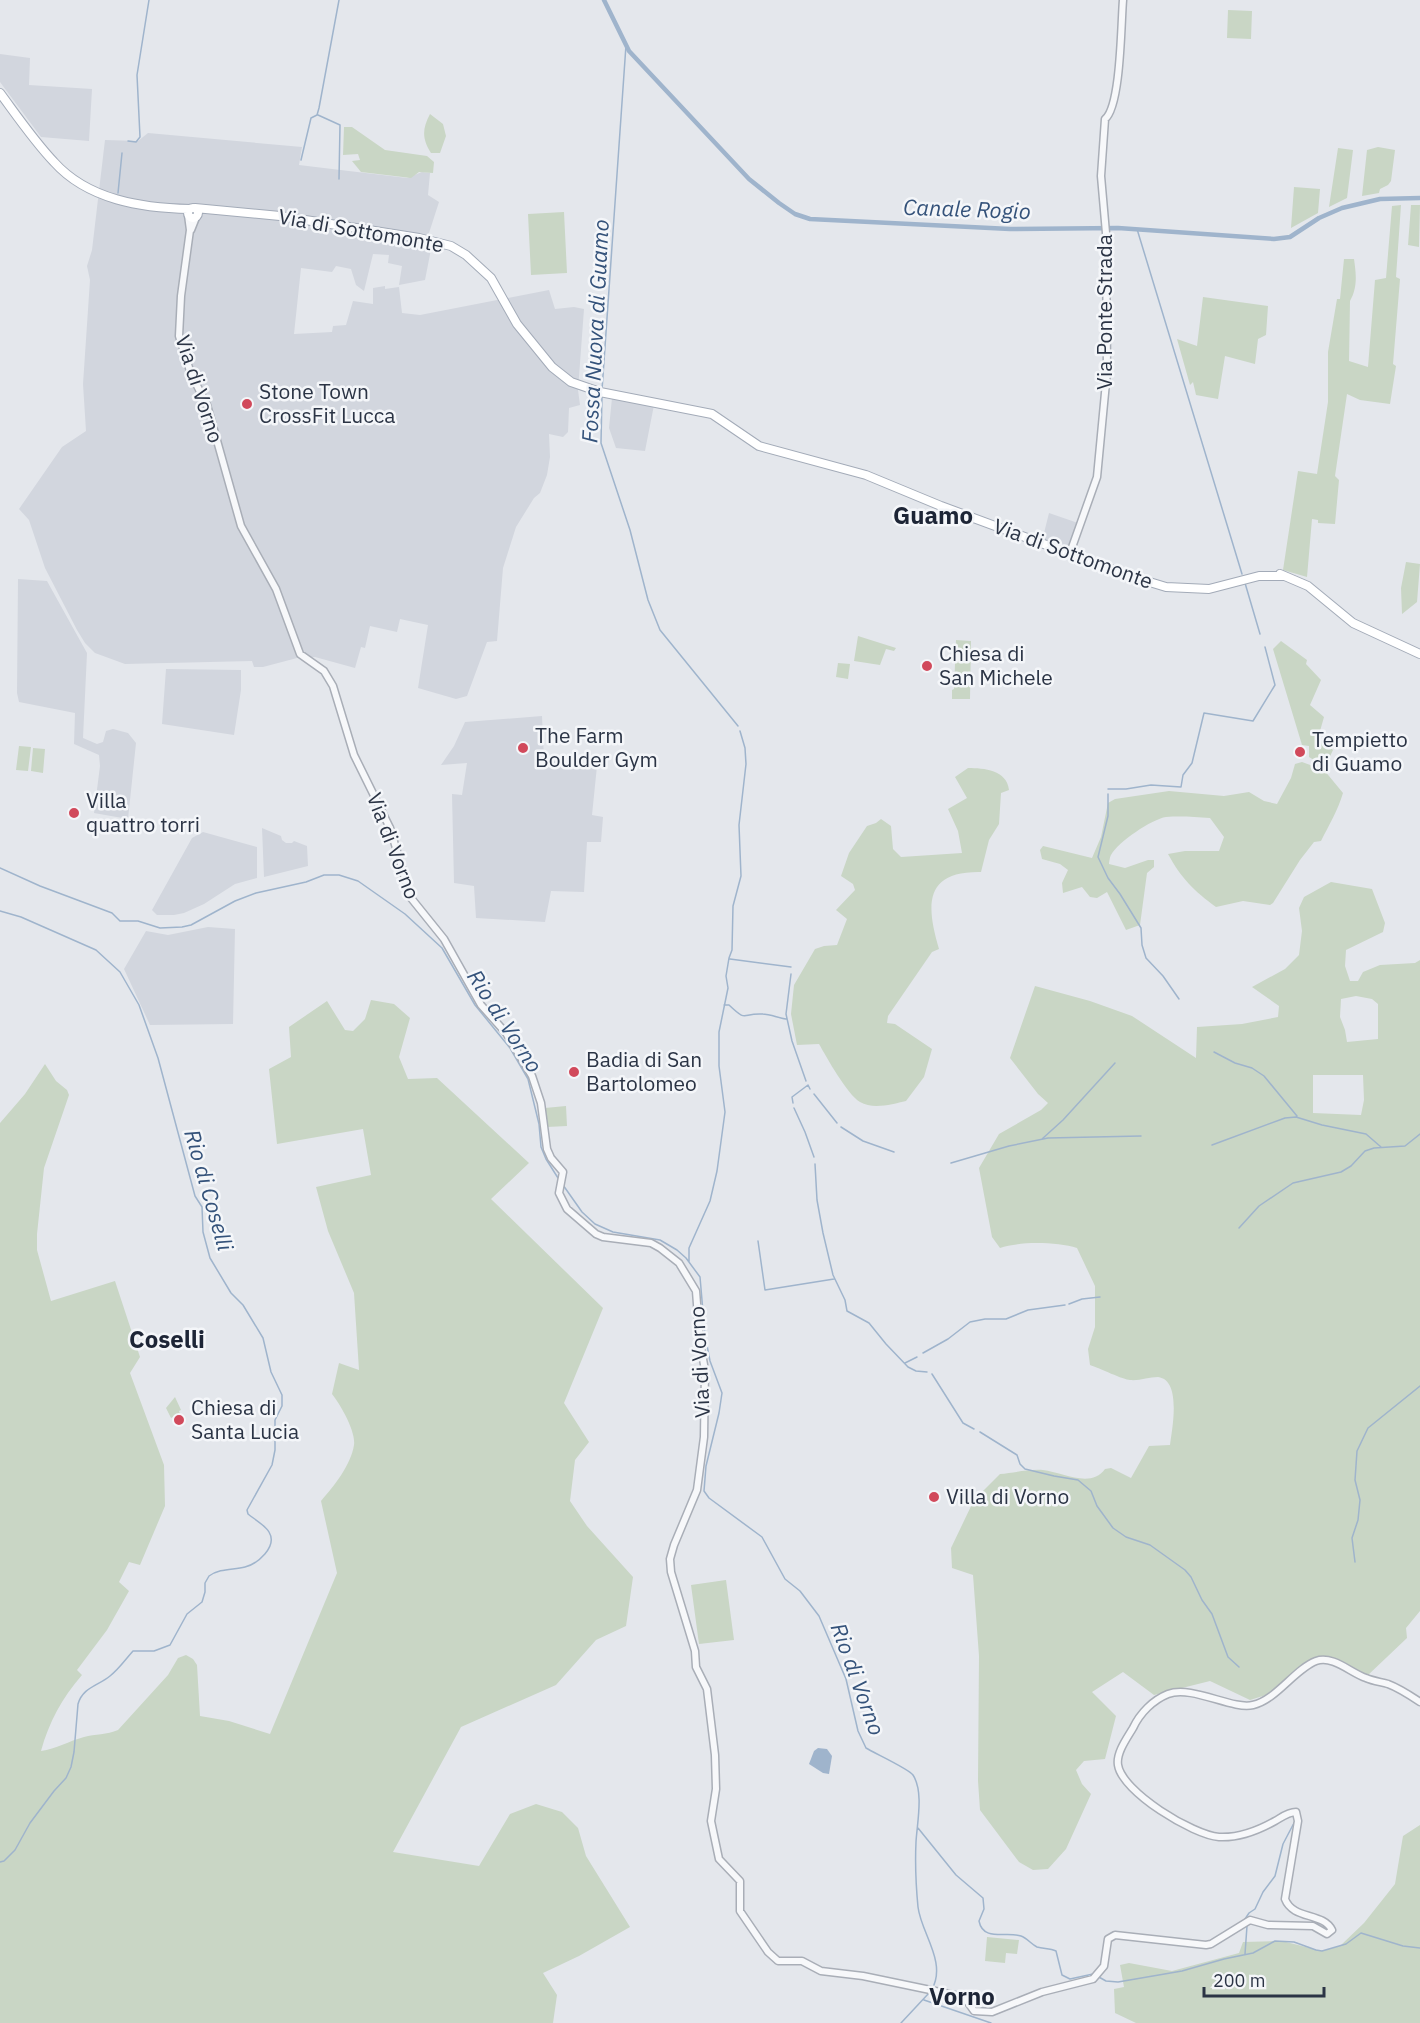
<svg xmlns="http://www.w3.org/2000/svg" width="1420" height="2023" font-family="'IBM Plex Sans',sans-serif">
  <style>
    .built { fill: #d2d6de }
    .green { fill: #c9d6c5; fill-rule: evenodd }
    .water { fill: #9fb4cc }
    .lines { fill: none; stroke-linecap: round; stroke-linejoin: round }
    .stream { stroke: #9fb4cc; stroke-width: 1.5 }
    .canal { stroke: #9fb4cc; stroke-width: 4.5 }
    .minor-casing { stroke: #a9aeb7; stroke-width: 9 }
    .major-casing { stroke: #a3abb8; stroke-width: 10 }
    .minor { stroke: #f7f8fa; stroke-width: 6 }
    .major { stroke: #fff; stroke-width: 8 }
    .poi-dot { fill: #d1495b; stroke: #f4f6f9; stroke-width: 2 }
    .labels { text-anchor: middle; stroke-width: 5; stroke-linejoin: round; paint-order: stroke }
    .street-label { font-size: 21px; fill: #2b3445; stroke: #f4f6f9 }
    .poi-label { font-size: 21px; fill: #2b3445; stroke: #f4f6f9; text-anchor: start }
    .water-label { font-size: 22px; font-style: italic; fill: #34527a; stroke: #f4f6f9 }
    .quarter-label { font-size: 24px; font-weight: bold; fill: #1d2536; stroke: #f4f6f9 }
  </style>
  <rect width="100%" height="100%" fill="#e4e7ec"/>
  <!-- built -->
  <path class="built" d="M0 54 30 58 29 85 92 89 89 141 41 137 0 82Z
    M148 133 302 147 299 165 407 178 422 172 430 173 428 195 439 202 429 233 433 239 425 280 399 285 402 266 388 263 389 255 373 254 364 291 356 285 351 269 336 266 332 272 301 268 294 334 332 332 333 326 346 325 353 301 373 304V288L385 286V289L399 287 402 313 420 315 549 290 555 309 574 307 584 309 578 390 580 405 569 408 568 432 563 437 549 434 550 457 547 475 540 493 534 498 516 527 503 568 497 641 487 642 467 696 456 699 418 688 428 625 400 619 397 632 370 626 365 648 361 647 355 668 315 657 297 658 263 667H254L252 661 125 664 95 653 85 643 77 630 45 568 29 520 19 509 62 447 86 431 83 384 90 280 87 266 92 250 105 140 138 141Z
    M612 398 654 405 645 451 616 448 609 428Z
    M1049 513 1078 523 1068 546 1064 548 1042 541Z
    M18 579 47 581 87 653 83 738 97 744 103 742 106 731 113 729 128 733 136 743 128 819 94 813 100 766 99 755 74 744 75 713 19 702 17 693Z
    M166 669 241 670V690L234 735 162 724Z
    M542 716 544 760 597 766 592 815 603 817 601 842H587L584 892 551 891 545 922 476 918 474 886 454 883 452 794 462 795 467 763 441 765 454 746 465 722Z
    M262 828 281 836 282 840 286 843H292L294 841 307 846 308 866 264 877Z
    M203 832 257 847V878L235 884 204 904 184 913 174 915H157L152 910 192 838Z
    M208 927 235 929 233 1024 150 1025 124 969 146 931 168 935Z"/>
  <!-- green -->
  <path class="green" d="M1228 10 1252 11 1251 39 1227 38Z
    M430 114 443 124 446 136 440 153H431C422 139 422 129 430 114Z
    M344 127H352L385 150 427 156 434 162 433 173 419 172 411 178 361 172 352 161 360 160 358 154 343 155Z
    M1378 147 1395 150 1391 181 1388 185 1380 189 1379 193 1362 196 1367 150Z
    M1338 148 1353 150 1347 198 1329 207Z
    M1294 187 1320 189 1318 213 1291 228Z
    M1401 205 1396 277 1400 279 1393 364 1396 366 1390 404 1360 400 1347 394 1335 476 1339 480 1335 524 1318 523V520L1312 519 1307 577 1283 570 1298 471 1317 474 1328 402V352L1337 299H1340L1344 259H1354C1356 273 1358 287 1350 301L1349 361 1368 367 1375 280 1386 278 1392 206Z
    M1411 205H1420L1419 247 1408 245Z
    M564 212 567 273 531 275 528 214Z
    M1203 297 1268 306 1266 335 1258 339 1255 364 1225 356 1218 399 1196 395 1193 382 1190 385 1177 339 1197 346Z
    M1406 562 1420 564 1417 602 1402 614 1401 588Z
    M858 636 896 648 894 651 886 649 880 665 854 661Z
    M956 640 971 641 970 699H952V690L954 689Z
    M1281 641 1307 660 1306 664 1321 680 1310 705 1324 717 1318 738 1333 750 1325 767 1309 757V746L1302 745 1273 649Z
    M838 663 850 664 848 679 836 677Z
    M19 746 31 747 28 771 16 770Z
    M33 748 45 749 43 773 31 771Z
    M1302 762 1324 770 1343 793C1338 810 1329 825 1321 841L1314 842 1300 860 1273 903 1270 905 1243 901 1216 907C1194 891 1181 878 1168 854L1185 851H1219L1224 837 1210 818C1195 817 1181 816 1166 817 1152 819 1118 842 1111 855 1110 856 1109 863 1109 864L1125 868 1148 860H1154V867L1147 873 1140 925 1126 930 1107 892 1097 898 1090 897 1082 887 1063 893 1062 883 1068 870 1060 864 1042 859 1040 850 1043 846 1092 858 1101 837 1108 803 1115 799 1169 791 1224 796 1249 792 1264 801 1277 804 1291 778 1295 764Z
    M968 768C984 768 1007 770 1009 790L1001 793 999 824 989 840 981 872C924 871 926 905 939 949L932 952 888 1016 887 1023 895 1024 932 1049 924 1077 906 1101C893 1104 873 1110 860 1102 847 1094 827 1058 819 1044L797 1045 791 1014 794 985 815 949 824 946 837 945 847 919 836 910 855 890 853 884 841 876 849 853 867 826 876 823 881 819 891 826 893 849 901 857 962 853 958 831 948 809 967 798 955 777Z
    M1331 882 1372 889 1385 923 1383 932 1346 950 1345 966 1350 981H1358L1363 972 1380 965 1415 963 1420 960V1611L1406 1628 1407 1638 1367 1676 1326 1656 1311 1660 1266 1695 1250 1700 1210 1681 1154 1695 1123 1672 1092 1692 1116 1716 1105 1759 1084 1761 1076 1770 1082 1784 1091 1794 1066 1849 1048 1869 1033 1870 1019 1862 980 1810 978 1781 979 1656 973 1575 952 1568 951 1548 974 1500 1000 1474C1013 1473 1029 1469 1043 1470 1062 1472 1091 1489 1105 1469L1111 1468 1131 1478 1149 1446 1170 1445C1172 1429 1182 1380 1158 1377 1149 1377 1139 1381 1130 1380 1124 1380 1099 1368 1090 1365L1088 1349 1095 1327V1286L1077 1248C1057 1242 1020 1241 1000 1248L992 1237 979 1168 999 1134 1041 1110 1048 1103 1038 1094 1010 1058 1035 986 1090 1001 1132 1016 1196 1058 1197 1027 1242 1024 1278 1017 1279 1006 1252 987 1285 969 1299 955 1302 931 1299 908 1304 897ZM1356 996 1372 999 1378 1004V1039L1347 1042 1345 1030 1340 1017 1341 999ZM1313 1075H1363L1364 1100 1361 1115 1313 1113Z
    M371 1000 394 1004 410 1018 399 1057 408 1079 437 1078 529 1163 491 1199 603 1308 564 1403 589 1442 575 1460 570 1501 587 1526 633 1577 626 1626 596 1640 556 1685 461 1727 393 1852 479 1866 510 1814 536 1804 562 1812 578 1828 586 1856 630 1927 579 1956 543 1973 557 1995 553 2023H0V1123L25 1094 45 1064 56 1081 67 1090 69 1095 44 1168 37 1234V1250L51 1301 115 1281 140 1357 130 1373 164 1465 165 1506 140 1565 129 1562 119 1582 129 1591 107 1630 77 1670 82 1675C62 1698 49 1722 41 1751 56 1749 69 1741 84 1737 95 1734 107 1735 118 1730L168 1675 178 1658 186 1655 193 1659 197 1665 200 1716 229 1721 270 1734 337 1573 321 1501C334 1486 351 1465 354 1445 356 1431 340 1404 332 1394L339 1363 359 1370 354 1293 328 1231 316 1187 371 1175 363 1129 277 1144 269 1069 291 1057 289 1027 327 1001 345 1030 353 1031 365 1019Z
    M566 1106 567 1126 547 1127 545 1108Z
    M175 1397 181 1410 179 1411 180 1414 171 1418 166 1408Z
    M726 1580 734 1640 699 1644 691 1585Z
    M1420 1825V2023H1136L1115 2013 1114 1989 1124 1987 1120 1965 1129 1963 1172 1971 1239 1953 1243 1942 1282 1941 1322 1951 1340 1946 1364 1923 1395 1884 1403 1836Z
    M987 1937 1019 1940 1017 1954 1006 1953 1005 1963 985 1961Z"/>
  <!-- water -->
  <path class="water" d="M818 1748 827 1749 832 1756 829 1774 823 1773 809 1764 814 1751Z"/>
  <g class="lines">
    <!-- stream -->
    <path class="stream" d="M318 115 340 125 339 179
      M128 141 136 142 140 137 137 75 149 0
      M301 160 311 118 317 115 319 108 339 0
      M118 193 122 153
      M1137 229 1242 574
      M602 390 626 45
      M602 395 601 443 630 530 648 600 660 630 738 726
      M1245 583 1260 634
      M1108 789H1126L1151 785 1181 787 1183 775 1192 763 1204 713 1253 721 1275 685 1265 647
      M1108 794V816L1098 857 1108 878 1120 894 1141 928 1142 945 1146 958 1163 976 1179 999
      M0 868 40 886 112 913 120 921H138L160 928 182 927 191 925 235 901 256 893 306 882 324 875H339L358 881 405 914 442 948 475 1005 510 1048 528 1079 539 1124 541 1147 546 1159 558 1178
      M0 911 21 917 96 950 120 972 139 1005 158 1058 195 1196 202 1207 203 1232 210 1258 231 1293 243 1305 263 1338 271 1372 282 1395V1406L275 1420V1450L272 1465 247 1510 248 1514C254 1519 265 1525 269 1532 278 1547 257 1564 245 1567 233 1570 220 1568 209 1576L205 1583V1592L202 1602 187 1614 170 1645 154 1651H133C125 1660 119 1669 110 1676 98 1686 83 1687 78 1704L74 1752 71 1767 66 1778 54 1791 30 1823 15 1850 4 1861 0 1862
      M730 959 791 967
      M791 974 786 1014 792 1041 806 1081
      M724 1005H729C748 1023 741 1013 762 1014 771 1014 778 1018 786 1019
      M1214 1052 1235 1063 1252 1068 1264 1076 1297 1116
      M814 1094 837 1123
      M793 1103 792 1097 808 1085 810 1089
      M794 1108 805 1132 814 1157
      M841 1127 863 1141 894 1152
      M1042 1139 1063 1120 1115 1063
      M1212 1145 1285 1118 1296 1117 1322 1125 1366 1134 1381 1147
      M951 1163 1009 1146 1048 1138 1141 1136
      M815 1164 817 1200 823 1233 833 1275 845 1300 847 1311 869 1323 886 1344 908 1367 916 1371 927 1372
      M563 1185 582 1212 595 1224 613 1232 660 1240 677 1250 686 1258 700 1277 705 1335 710 1361 722 1393 719 1413 706 1466 704 1491 709 1498 762 1537 785 1579 800 1591 819 1616 846 1679 858 1731 866 1748C874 1753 909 1769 913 1775 924 1792 917 1823 916 1842 915 1863 916 1886 918 1907 921 1933 947 1962 932 1989
      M1239 1228 1259 1206 1293 1183 1341 1172 1351 1166 1365 1151 1374 1148 1405 1146 1420 1134
      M758 1241 765 1290 834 1279
      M689 1262V1248L710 1201 717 1171 725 1112 719 1066V1032L728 988 726 976 729 958 732 950 733 906 741 876 739 825 746 764 745 748 740 731
      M1069 1304 1082 1299 1100 1297
      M923 1353 948 1339 970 1322 985 1319H1006L1028 1310 1065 1305
      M905 1363 917 1357
      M932 1374 963 1423 974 1429
      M980 1432 1017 1455 1020 1464 1025 1469 1054 1476 1078 1480 1091 1491 1097 1506 1113 1528 1126 1537 1150 1545 1185 1570 1191 1577 1202 1600 1212 1614 1228 1657 1239 1667
      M1355 1562 1352 1538 1358 1520 1360 1500 1355 1480 1357 1451 1368 1428 1420 1386
      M918 1828 956 1875 983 1898 984 1909 979 1921C983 1942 1007 1931 1021 1936 1027 1938 1031 1944 1037 1947 1044 1949 1050 1948 1056 1951L1062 1975 1070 1979 1093 1974
      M1245 1919 1249 1913 1255 1909 1263 1892 1275 1876 1283 1844 1295 1821
      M1245 1954 1247 1926
      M1097 1976 1106 1981 1118 1982 1182 1971 1224 1959 1253 1953 1275 1941 1294 1942 1316 1950 1322 1951 1346 1944 1361 1933 1403 1946 1420 1948
      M924 2000 991 2023
      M901 2023 929 1993"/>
    <!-- canal -->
    <path class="canal" d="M604 0 629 51 749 179 779 203 795 214 810 219 1010 229 1118 228 1274 239 1290 237 1319 218 1342 208 1380 199 1420 198"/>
    <defs>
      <path id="minor" d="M188 215 190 230 181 296 179 336 191 374 207 405 241 526 276 589 300 654 324 671 333 686 354 755 390 828 411 898 444 939 481 1005 506 1033 532 1076 541 1103 547 1149 551 1158 563 1172 559 1193 567 1209 596 1234 603 1237 651 1243 660 1248 679 1263 696 1291 700 1343 705 1370 704 1437 697 1490 674 1545 670 1559 671 1572 695 1651 696 1667 707 1689 715 1755 716 1789 711 1821 719 1859 740 1881V1911L768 1952 778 1961H802L821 1971 863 1976 964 1997 974 2011 992 2012 1042 1992 1093 1979 1104 1966 1108 1939 1115 1935 1206 1945 1211 1944 1250 1920 1268 1925 1313 1926 1327 1934 1332 1930C1323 1912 1293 1920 1285 1899L1298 1821 1296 1812C1288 1812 1282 1817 1275 1821 1259 1830 1238 1838 1219 1837 1193 1835 1122 1792 1118 1765 1116 1753 1127 1738 1133 1728 1140 1713 1153 1700 1168 1694 1192 1685 1232 1710 1253 1705 1276 1700 1295 1669 1316 1661 1333 1655 1351 1673 1366 1678 1373 1681 1381 1682 1388 1684 1399 1688 1411 1696 1420 1702
        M191 230 197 215
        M1070 553 1097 477 1107 372 1106 233 1101 176 1105 119C1121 106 1121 23 1123 0"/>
      <path id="major" d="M0 93C17 116 34 141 54 162 88 200 142 208 190 209
        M195 208 280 216 419 238 451 246 466 255 491 278 517 324 552 367 571 382 600 392 712 414 759 446 866 475 941 506 1133 577 1166 587 1209 589 1259 576H1284
        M188 213a5 5 0 1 1 10 0a5 5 0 1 1-10 0Z
        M1280 574 1308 586 1353 623 1420 654"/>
    </defs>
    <!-- minor casing -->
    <use href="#minor" class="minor-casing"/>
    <!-- major casing -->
    <use href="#major" class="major-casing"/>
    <!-- minor -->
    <use href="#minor" class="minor"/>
    <!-- major -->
    <use href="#major" class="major"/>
  </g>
  <!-- markers -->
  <g class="poi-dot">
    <circle cx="247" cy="404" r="6"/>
    <circle cx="927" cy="666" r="6"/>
    <circle cx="523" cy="748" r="6"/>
    <circle cx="1300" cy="752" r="6"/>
    <circle cx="74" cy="813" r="6"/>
    <circle cx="574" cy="1072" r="6"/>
    <circle cx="179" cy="1420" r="6"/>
    <circle cx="934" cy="1497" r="6"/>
  </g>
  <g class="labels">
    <!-- street labels -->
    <g class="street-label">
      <text transform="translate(361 231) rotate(10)" y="7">Via di Sottomonte</text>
      <text transform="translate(1105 312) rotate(-90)" y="7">Via Ponte Strada</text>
      <text transform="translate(199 389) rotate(72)" y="7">Via di Vorno</text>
      <text transform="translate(1073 554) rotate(20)" y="7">Via di Sottomonte</text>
      <text transform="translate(393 846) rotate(69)" y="7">Via di Vorno</text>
      <text transform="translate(700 1362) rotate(-93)" y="7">Via di Vorno</text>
    </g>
    <!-- poi labels -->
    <g class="poi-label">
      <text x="259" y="399">Stone Town<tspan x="259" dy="24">CrossFit Lucca</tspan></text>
      <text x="939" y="661">Chiesa di<tspan x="939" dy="24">San Michele</tspan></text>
      <text x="535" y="743">The Farm<tspan x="535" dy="24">Boulder Gym</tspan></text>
      <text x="1312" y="747">Tempietto<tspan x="1312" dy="24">di Guamo</tspan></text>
      <text x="86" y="808">Villa<tspan x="86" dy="24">quattro torri</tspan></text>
      <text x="586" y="1067">Badia di San<tspan x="586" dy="24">Bartolomeo</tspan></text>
      <text x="191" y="1415">Chiesa di<tspan x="191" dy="24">Santa Lucia</tspan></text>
      <text x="946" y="1504">Villa di Vorno</text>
    </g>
    <!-- water labels -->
    <g class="water-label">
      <text transform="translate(967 209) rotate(2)" y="8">Canale Rogio</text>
      <text transform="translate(595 331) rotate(-87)" y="8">Fossa Nuova di Guamo</text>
      <text transform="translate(505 1021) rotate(57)" y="8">Rio di Vorno</text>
      <text transform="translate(209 1190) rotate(74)" y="8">Rio di Coselli</text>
      <text transform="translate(858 1679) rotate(70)" y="8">Rio di Vorno</text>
    </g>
    <!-- quarter labels -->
    <g class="quarter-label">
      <text x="933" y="524">Guamo</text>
      <text x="167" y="1348">Coselli</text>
      <text x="962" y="2005">Vorno</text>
    </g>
  </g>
  <!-- scale -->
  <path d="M1204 1987v9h120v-9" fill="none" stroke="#2b3445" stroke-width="3"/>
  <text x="1213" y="1987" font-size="18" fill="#2b3445" stroke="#f4f6f9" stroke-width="4.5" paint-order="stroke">200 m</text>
</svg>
